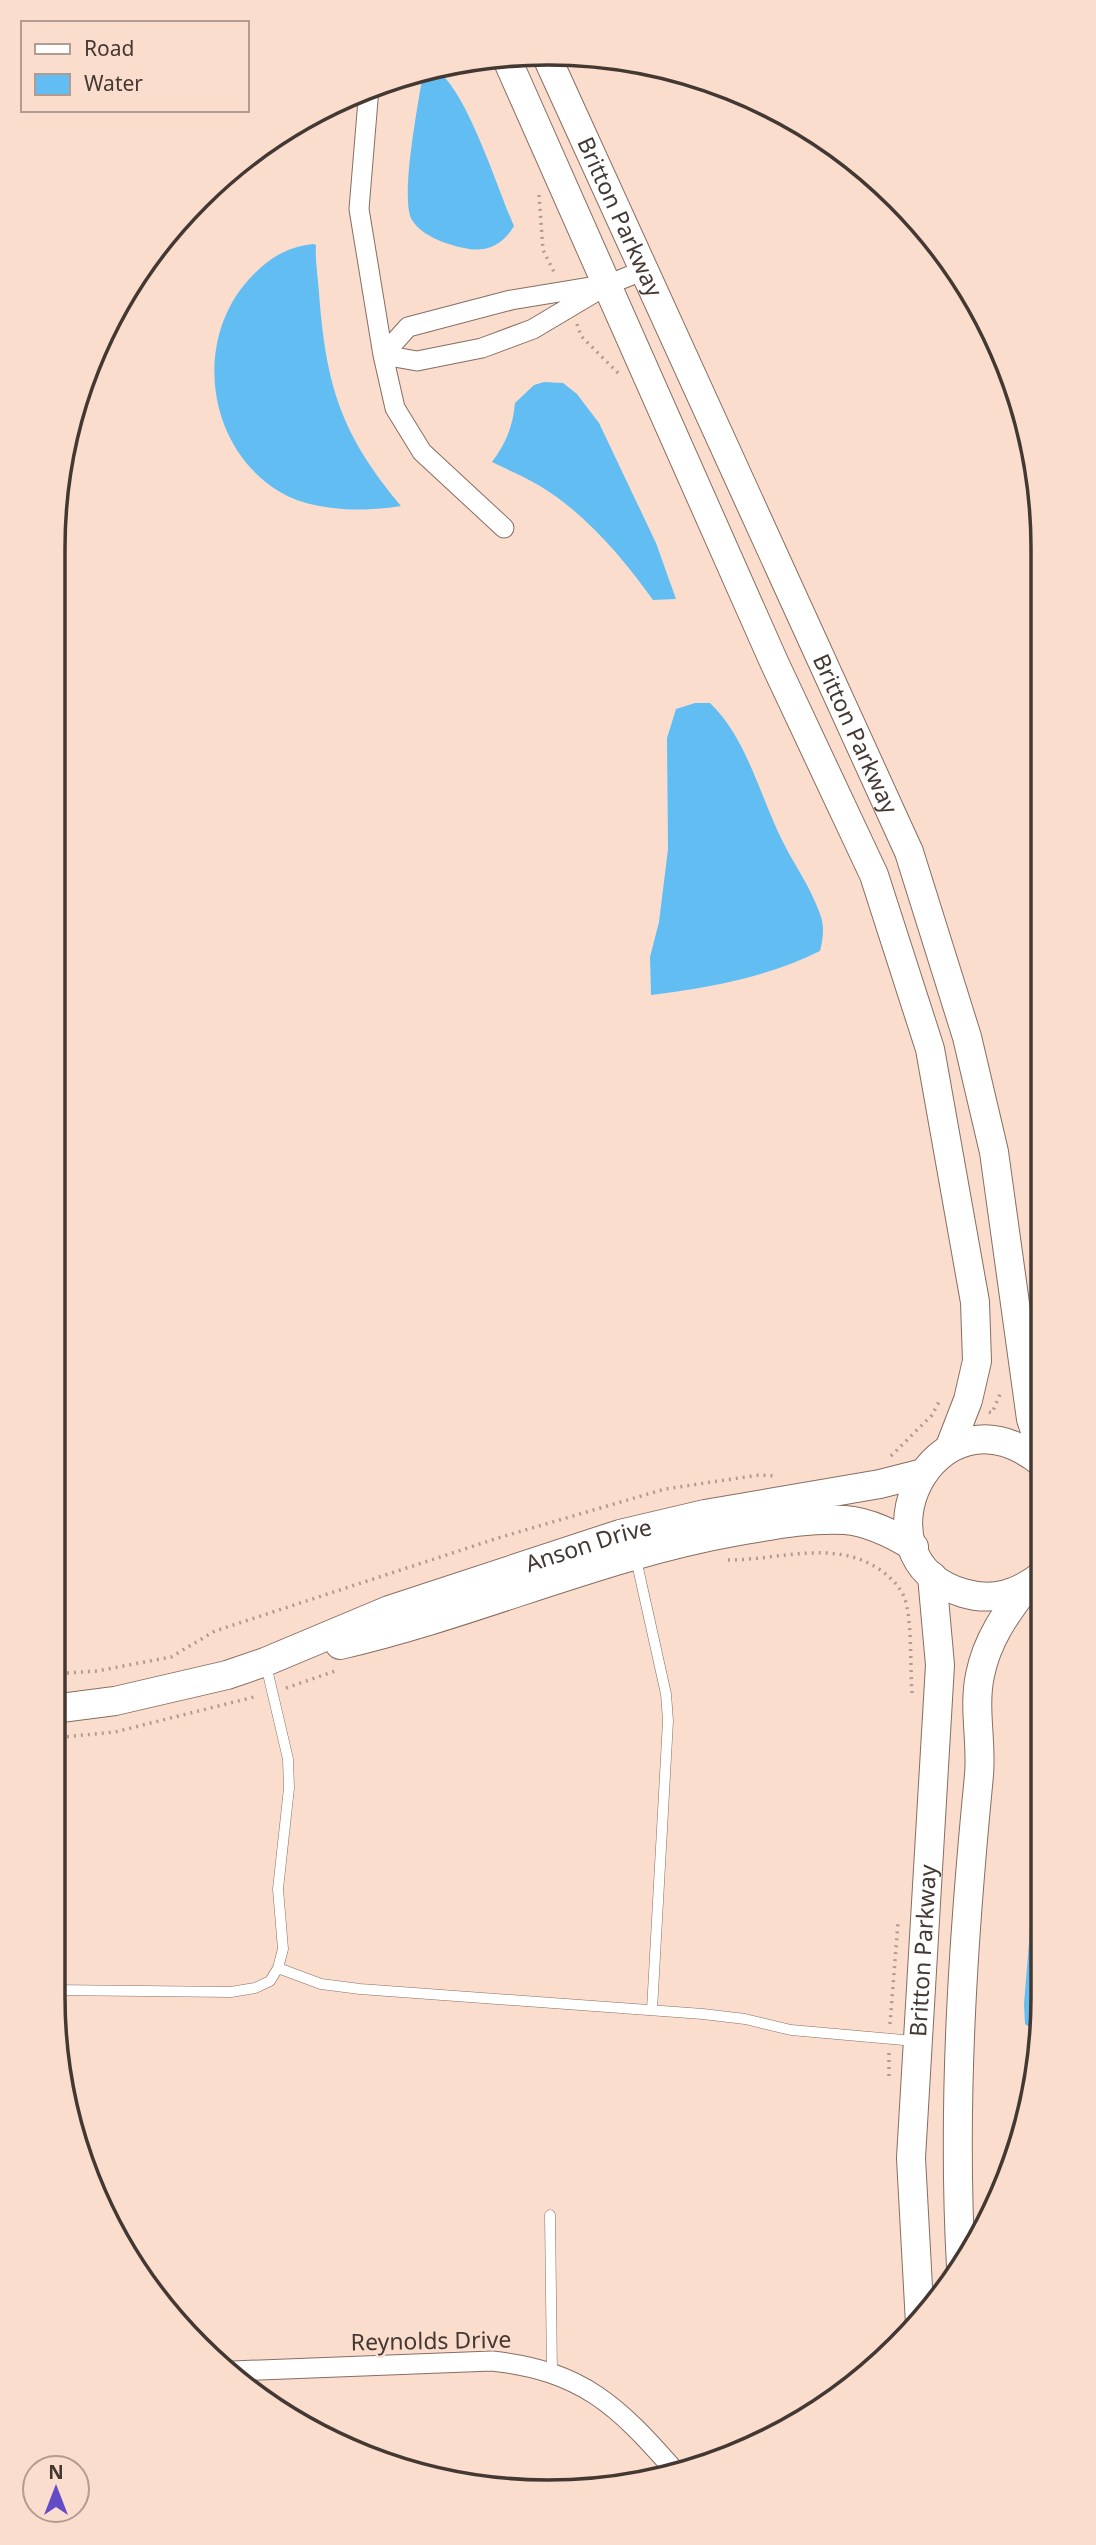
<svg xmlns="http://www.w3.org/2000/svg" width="1096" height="2545" font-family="'Noto Sans',sans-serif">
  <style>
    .water { fill: #62bef2 }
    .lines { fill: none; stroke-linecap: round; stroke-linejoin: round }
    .lane-casing { stroke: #876d60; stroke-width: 11 }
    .street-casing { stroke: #876d60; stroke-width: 21 }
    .secondary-casing { stroke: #876d60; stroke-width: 30 }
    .path { stroke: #b19b8f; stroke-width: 3.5; stroke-dasharray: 2 5; stroke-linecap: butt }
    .lane { stroke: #fff; stroke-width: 10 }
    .street { stroke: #fff; stroke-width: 19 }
    .secondary { stroke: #fff; stroke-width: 28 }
    .labels { text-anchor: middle; stroke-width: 5; stroke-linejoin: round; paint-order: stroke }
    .street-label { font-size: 23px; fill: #443832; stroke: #fbddce }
    .rim { fill: none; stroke: #443832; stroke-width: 3.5 }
  </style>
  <rect width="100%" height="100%" fill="#fbddce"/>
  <!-- water -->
  <path class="water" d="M434 69C465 84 498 190 514 226 504 243 489 252 469 249 451 246 422 237 412 220 400 200 417 111 421 85L425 72Z
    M313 244 316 245C315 261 318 277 319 293 326 386 341 434 401 506 365 512 313 512 280 492 205 447 192 336 253 275 270 257 288 247 313 244Z
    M544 382 563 383 577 394 599 423 656 543 676 599 653 600C623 558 585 513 540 486 525 477 508 470 492 462 506 443 513 426 515 403L534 385Z
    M695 703H710C747 738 760 797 783 842 795 866 811 888 820 914 825 926 823 939 820 951 769 977 707 988 651 995L650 957 659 922 668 849 667 738 676 709Z
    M1043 1771V1997L1038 2033 1025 2024 1024 2004Z"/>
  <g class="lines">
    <defs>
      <path id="lane" d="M636 1559 666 1694 668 1721 652 2010
        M278 1968 321 1984 360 1989 703 2014 745 2019 791 2030 915 2041
        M53 1990 231 1992 255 1988 270 1981 278 1968 283 1949 278 1889 289 1788 288 1759 266 1665
        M550 2215 552 2373"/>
      <path id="street" d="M369 88 359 209 383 355 395 408 422 452 504 528
        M383 355 417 361 482 348 533 329 607 285 642 271
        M383 355 408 327 511 300 596 286
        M233 2371 492 2361C583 2371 618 2406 675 2471"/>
      <g id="secondary">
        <path d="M505 55 774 662 874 875 930 1049 975 1302 977 1361 968 1400 949 1449"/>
        <path id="s1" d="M546 55 909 852 967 1037 994 1152 1031 1419 1042 1452"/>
        <path d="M1042 1463C933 1375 848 1559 963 1593 993 1602 1018 1594 1042 1575"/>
        <path d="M340 1645C475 1614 602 1555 739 1531 774 1525 809 1518 845 1520 870 1522 893 1534 914 1547"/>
        <path id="s2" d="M53 1709 115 1701 227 1675 265 1662 389 1610 620 1534 705 1514 880 1484 923 1473"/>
        <path d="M961 2267C952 2103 963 1939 979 1775 982 1742 973 1708 980 1675 987 1640 1005 1615 1026 1587"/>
        <path id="s3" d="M920 2324 911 2158 940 1665 932 1576"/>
      </g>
    </defs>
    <!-- lane casing -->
    <use href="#lane" class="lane-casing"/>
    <!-- street casing -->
    <use href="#street" class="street-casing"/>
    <!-- secondary casing -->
    <use href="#secondary" class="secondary-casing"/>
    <!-- path -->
    <path class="path" d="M539 195 543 250 554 272
      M577 324 581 336 619 374
      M989 1412 992 1413 1001 1392
      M891 1456 932 1415 939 1402
      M728 1560C780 1560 833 1539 879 1569 893 1579 904 1590 907 1607 912 1634 910 1665 912 1693
      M53 1674 97 1671 171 1657 215 1631 498 1538 665 1489 759 1475 775 1476
      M286 1688 338 1670
      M53 1738 115 1732 258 1696
      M890 2024 898 1923
      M889 2053V2076"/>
    <!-- lane -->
    <use href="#lane" class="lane"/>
    <!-- street -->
    <use href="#street" class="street"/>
    <!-- secondary -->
    <use href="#secondary" class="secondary"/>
  </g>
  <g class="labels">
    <!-- street labels -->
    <g class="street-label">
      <text dy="8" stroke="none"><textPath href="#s1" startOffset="178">Britton Parkway</textPath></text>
      <text dy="8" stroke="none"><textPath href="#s1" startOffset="746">Britton Parkway</textPath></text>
      <text dy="8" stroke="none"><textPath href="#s2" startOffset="562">Anson Drive</textPath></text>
      <text dy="8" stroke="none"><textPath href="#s3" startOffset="374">Britton Parkway</textPath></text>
      <text transform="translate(431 2341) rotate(-1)" y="8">Reynolds Drive</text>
    </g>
  </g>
  <!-- crop -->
  <path d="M0 0H1096V2545H0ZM548 65H548A483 483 0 0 1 1031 548V1997A483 483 0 0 1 548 2480H548A483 483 0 0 1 65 1997V548A483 483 0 0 1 548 65Z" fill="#fbddce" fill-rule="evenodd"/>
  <path class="rim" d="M548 65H548A483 483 0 0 1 1031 548V1997A483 483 0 0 1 548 2480H548A483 483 0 0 1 65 1997V548A483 483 0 0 1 548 65Z"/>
  <!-- legend -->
  <rect x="21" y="21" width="228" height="91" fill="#fbddce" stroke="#b29b90" stroke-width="2"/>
  <rect x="35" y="44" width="35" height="10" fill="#ffffff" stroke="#b29b90" stroke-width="2"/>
  <text x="84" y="56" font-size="21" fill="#443832">Road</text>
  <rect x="35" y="74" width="35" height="21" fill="#62bef2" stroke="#b29b90" stroke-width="2"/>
  <text x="84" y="91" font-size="21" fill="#443832">Water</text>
  <!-- north arrow -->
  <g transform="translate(56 2489)"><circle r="33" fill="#fbddce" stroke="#b29b90" stroke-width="2"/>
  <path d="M0-5L12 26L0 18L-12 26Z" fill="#624bc4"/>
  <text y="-10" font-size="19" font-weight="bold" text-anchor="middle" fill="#443832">N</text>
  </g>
</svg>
